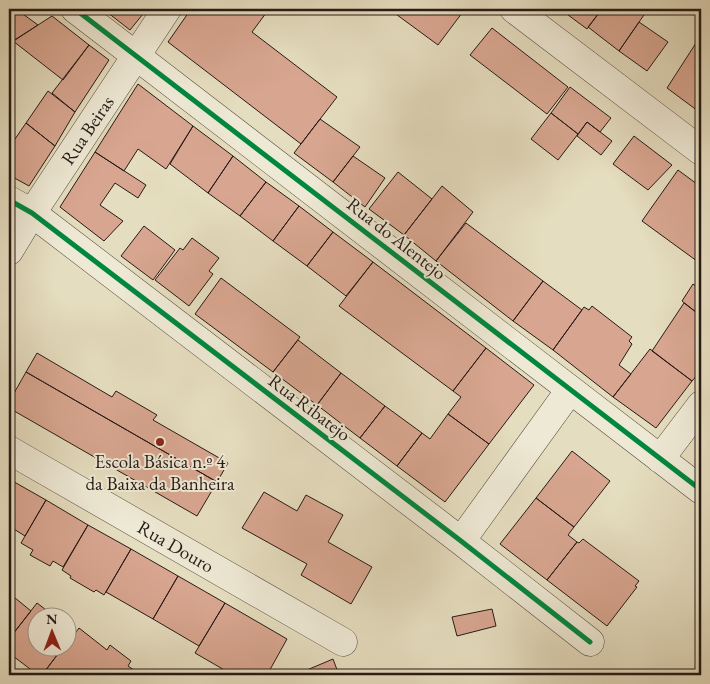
<svg xmlns="http://www.w3.org/2000/svg" width="710" height="684" font-family="'EB Garamond',serif">
  <style>
    .building { fill: #d8a690; stroke: #271a16 }
    .lines { fill: none; stroke-linecap: round; stroke-linejoin: round }
    .street-casing { stroke: #564b40; stroke-width: 29 }
    .street { stroke: #eee9d5; stroke-width: 28 }
    .cycleway-casing { stroke: #eee9d5; stroke-width: 8 }
    .cycleway { stroke: #00873e; stroke-width: 5 }
    .poi-dot { fill: #8f2418; stroke: #eee9d5; stroke-width: 2 }
    .labels { text-anchor: middle; stroke-width: 4; stroke-linejoin: round; paint-order: stroke }
    .street-label { font-size: 19px; fill: #271a16; stroke: #eee9d5 }
    .poi-label { font-size: 19px; fill: #271a16; stroke: #eee9d5 }
  </style>
  <rect width="100%" height="100%" fill="#e5ddbf"/>
  <filter id="stains"><feTurbulence type="fractalNoise" baseFrequency=".004" numOctaves="4"/><feColorMatrix values="0 0 0 0 .2 0 0 0 0 .09 0 0 0 0 .02 0 0 0 .5 -.17"/></filter>
  <radialGradient id="worn" r=".72"><stop offset=".6" stop-color="#630" stop-opacity="0"/><stop offset="1" stop-color="#630" stop-opacity=".3"/></radialGradient>
  <!-- building -->
  <path class="building" d="M9 9H16L38 25 9 44Z
    M103 9H147L130 30Z
    M191 9H269L252 32 337 97 301 144 168 42Z
    M389 9H465L438 45Z
    M560 9H602L587 29Z
    M602 9H641L646 12 619 51 588 27Z
    M52 16 89 45 63 80 13 41Z
    M639 22 668 42 647 71 619 51Z
    M492 28 568 87 547 114 470 55Z
    M696 43 701 47V105L698 111 667 88Z
    M89 45 109 60 75 112 52 93Z
    M138 84 193 126 166 169 138 149 124 171 95 152Z
    M570 87 611 118 600 132 587 122 578 134 551 113Z
    M48 91 75 112 55 146 26 123Z
    M551 113 578 134 558 160 531 139Z
    M320 119 360 147 333 182 294 153Z
    M587 122 612 141 601 155 577 136Z
    M26 123 55 146 29 186 9 175V136L15 139Z
    M193 126 233 156 208 193 170 164Z
    M634 136 672 165 648 190 613 164Z
    M95 152 146 185 138 198 115 183 100 205 123 221 104 241 60 207Z
    M233 156 266 182 240 216 208 193Z
    M353 156 385 178 365 207 333 182Z
    M678 170 701 187V264L642 221Z
    M398 172 432 199 404 235 369 209Z
    M266 182 299 206 273 241 240 216Z
    M442 186 473 212 436 261 404 235Z
    M299 206 333 232 307 266 273 241Z
    M466 223 543 281 513 321 436 261Z
    M144 226 175 250 153 280 121 256Z
    M333 232 373 262 346 296 307 266Z
    M192 238 219 258 209 271 213 274 189 306 155 280 180 248 183 250Z
    M373 262 486 348 453 391 339 306Z
    M221 278 300 337 273 372 195 314Z
    M543 281 582 310 553 350 513 321Z
    M693 284 701 290V316L682 301Z
    M684 303 701 316V371L692 381 652 351Z
    M592 306 632 337 629 341 632 344 619 365 631 374 613 397 553 350 584 307 589 310Z
    M298 340 341 373 317 405 273 372Z
    M486 348 534 385 489 444 448 414 461 397 453 391Z
    M650 349 692 381 656 428 613 397Z
    M37 353 112 397 116 391 157 415 153 420 228 463 217 482 26 372Z
    M26 372 217 482 197 516 9 408V402Z
    M341 373 385 406 360 438 317 405Z
    M385 406 422 433 397 466 360 438Z
    M448 414 489 444 445 502 397 466 422 433 430 439Z
    M572 451 610 481 574 527 536 498Z
    M9 479 46 500 25 536 9 526Z
    M264 492 297 511 306 495 343 515 328 542 372 567 351 604 301 575 307 564 242 528Z
    M536 498 574 527 568 535 577 542 547 580 500 544Z
    M46 500 88 525 63 567 53 561 50 566 30 555 33 550 21 543Z
    M88 525 131 549 104 595 96 590 94 592 70 578 71 576 62 570Z
    M583 539 639 581 635 586 637 587 607 626 547 580 577 542 579 543Z
    M131 549 178 576 153 619 106 592Z
    M178 576 225 603 199 646 153 619Z
    M9 593 31 611 9 639Z
    M37 603 54 616H38V646H64L42 675H38L9 653V639Z
    M225 603 287 639 267 675H233L195 653Z
    M492 609 496 626 457 636 452 617Z
    M68 627 75 633 68 643Z
    M79 628 107 650 110 645 131 661 128 666 141 675H42L64 646H68V643Z
    M333 659 339 675H295Z"/>
  <g class="lines">
    <defs>
      <path id="street" d="M75 9 701 490
        M514 9 701 151
        M9 200 32 213 461 541 590 642
        M9 251 32 213 167 9
        M9 450 343 642
        M660 459 701 405
        M461 541 570 390"/>
    </defs>
    <!-- street casing -->
    <use href="#street" class="street-casing"/>
    <!-- street -->
    <use href="#street" class="street"/>
    <defs>
      <path id="cycleway" d="M75 9 701 490
        M9 200 32 213 461 541 590 642"/>
    </defs>
    <!-- cycleway casing -->
    <use href="#cycleway" class="cycleway-casing"/>
    <!-- cycleway -->
    <use href="#cycleway" class="cycleway"/>
  </g>
  <!-- markers -->
  <circle class="poi-dot" cx="160" cy="442" r="5"/>
  <g class="labels">
    <!-- street labels -->
    <g class="street-label">
      <text transform="translate(87 130) rotate(-56)" y="7">Rua Beiras</text>
      <text transform="translate(397 238) rotate(38)" y="7">Rua do Alentejo</text>
      <text transform="translate(310 407) rotate(37)" y="7">Rua Ribatejo</text>
      <text transform="translate(176 546) rotate(30)" y="7">Rua Douro</text>
    </g>
    <!-- poi labels -->
    <g class="poi-label">
      <text x="160" y="468">Escola Básica n.º 4<tspan x="160" dy="22">da Baixa da Banheira</tspan></text>
    </g>
  </g>
  <!-- margin -->
  <rect width="710" height="684" fill="none" stroke="#e5ddbf" stroke-width="30"/>
  <rect x="10" y="10" width="690" height="664" fill="none" stroke="#271a16" stroke-width="2.5"/>
  <rect x="15" y="15" width="680" height="654" fill="none" stroke="#271a16"/>
  <!-- north arrow -->
  <g transform="translate(52 632) rotate(359)"><circle r="24" fill="#eee9d5" stroke="#9e9689"/>
  <path d="M0-4L9 19L0 12L-9 19Z" fill="#8f2418"/>
  <text y="-8" font-size="14" font-weight="bold" text-anchor="middle" fill="#271a16">N</text>
  </g>
  <rect width="100%" height="100%" filter="url(#stains)"/>
  <rect width="100%" height="100%" fill="url(#worn)"/>
</svg>
